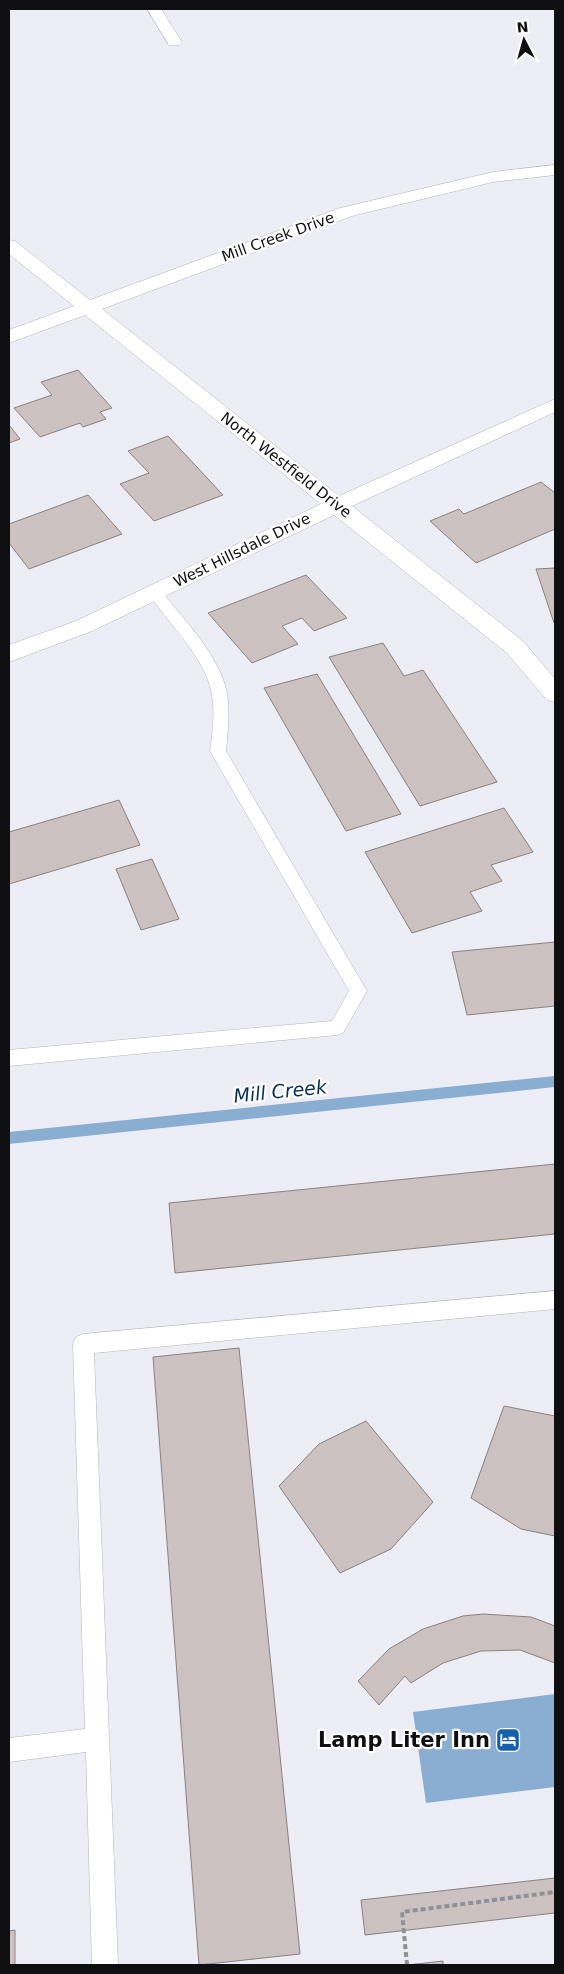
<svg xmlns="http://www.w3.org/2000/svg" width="564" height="1974" font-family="'DejaVu Sans',sans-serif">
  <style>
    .water { fill: #8aadd2 }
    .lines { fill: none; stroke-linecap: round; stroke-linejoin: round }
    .stream { fill: #8aadd2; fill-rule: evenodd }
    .building { fill: #cbc2c1; stroke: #8a8180 }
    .service-casing { stroke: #b3b3bb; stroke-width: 1 }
    .minor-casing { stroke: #b3b3bb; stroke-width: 1 }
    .path { stroke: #919096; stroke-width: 4; stroke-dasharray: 5 3; stroke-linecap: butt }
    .service { fill: #fff; fill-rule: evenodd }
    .minor { fill: #fff; fill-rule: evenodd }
    .labels { text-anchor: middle; stroke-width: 4.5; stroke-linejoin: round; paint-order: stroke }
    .far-street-label { font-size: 15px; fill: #0f0e11; stroke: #fff }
    .water-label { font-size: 19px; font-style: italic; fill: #072f52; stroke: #fff }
    .near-poi-label { font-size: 21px; font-weight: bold; fill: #0f0e11; stroke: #fff; text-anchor: end }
  </style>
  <rect width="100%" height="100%" fill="#ededf5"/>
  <!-- water -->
  <path class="water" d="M555 1694V1787L426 1803 413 1712Z"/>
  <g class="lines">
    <!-- stream -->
    <path class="stream" d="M555 1076V1087L9 1144V1132Z"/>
  </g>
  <!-- building -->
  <path class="building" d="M78 370 112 408 100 412 106 419 83 427 80 423 40 437 14 408 52 395 41 382Z
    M9 425 20 439 9 443Z
    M168 436 223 495 154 521 120 484 149 473 128 451Z
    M541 482 555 493V529L476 563 430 521 459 509 464 514Z
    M88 495 122 534 29 569 9 543V524Z
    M555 568V623H554L536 569Z
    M306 575 347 618 314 631 302 618 282 626 298 644 252 663 208 613Z
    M383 643 404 676 423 670 497 782 420 806 329 657Z
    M317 674 401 814 346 831 264 688Z
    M119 800 140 845 9 884V832Z
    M504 808 533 852 491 865 502 881 470 892 482 911 412 933 365 852Z
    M152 859 179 919 141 930 116 869Z
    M555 942V1006L467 1015 452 952Z
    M555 1164V1234L175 1273 169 1203Z
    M239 1348 300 1954 199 1965 153 1357Z
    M504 1406 555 1416V1536L521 1529 471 1498Z
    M366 1421 433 1502 391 1549 340 1573 279 1486 319 1444Z
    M483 1614 531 1617 555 1626V1663L520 1650 481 1651 443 1663 411 1683 405 1676 379 1705 358 1681 389 1649 423 1629 463 1616Z
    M555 1878V1913L365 1935 361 1900Z
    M15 1930V1965H9V1931Z
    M443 1961V1965H405H407Z"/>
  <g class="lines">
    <defs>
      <path id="service" d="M155 587 160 589C182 618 214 649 225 685 231 706 228 729 226 751L367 991 343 1033 337 1035 9 1066V1050L332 1021 349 991 210 751C213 730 216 707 210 686 199 650 167 623 148 592L150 589Z
        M555 1291V1309L94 1353 118 1965H92L86 1752 9 1762V1738L85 1729 73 1344 76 1337 83 1334Z"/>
      <path id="minor" d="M147 9H161L182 42 179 45H169Z
        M555 165V175L493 182 352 216 102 309 339 496 555 399V412L352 506 523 641 555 679V702L547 700 507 653 334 515 92 631 9 662V645L76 621 321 504 85 315 9 343V330L74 306 9 254V240L15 241 90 300 340 208 493 172Z"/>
    </defs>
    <!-- service casing -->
    <use href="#service" class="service-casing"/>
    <!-- minor casing -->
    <use href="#minor" class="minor-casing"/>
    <!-- path -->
    <path class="path" d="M407 1965 402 1912 555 1892"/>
    <!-- service -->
    <use href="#service" class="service"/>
    <!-- minor -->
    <use href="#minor" class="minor"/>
  </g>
  <!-- icons -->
  <defs>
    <symbol id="hotel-square" viewBox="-11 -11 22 22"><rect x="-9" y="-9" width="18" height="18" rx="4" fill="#155fae" stroke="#fff"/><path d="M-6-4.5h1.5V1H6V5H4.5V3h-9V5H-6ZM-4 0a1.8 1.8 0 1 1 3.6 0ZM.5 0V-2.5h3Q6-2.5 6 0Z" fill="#fff"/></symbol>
  </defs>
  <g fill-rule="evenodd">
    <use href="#hotel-square" x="494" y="1726" width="28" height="28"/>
  </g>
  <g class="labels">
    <!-- far-street labels -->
    <g class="far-street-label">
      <text transform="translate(278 237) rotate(-20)" y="5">Mill Creek Drive</text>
      <text transform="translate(286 465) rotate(38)" y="5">North Westfield Drive</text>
      <text transform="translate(242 550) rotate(-26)" y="5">West Hillsdale Drive</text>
    </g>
    <!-- water labels -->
    <g class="water-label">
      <text transform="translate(280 1091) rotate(-6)" y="7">Mill Creek</text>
    </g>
    <!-- near-poi labels -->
    <g class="near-poi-label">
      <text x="490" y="1747">Lamp Liter Inn</text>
    </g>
  </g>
  <!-- border -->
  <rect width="564" height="1974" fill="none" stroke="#0f0e11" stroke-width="20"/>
  <!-- north arrow -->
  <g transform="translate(524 40) rotate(354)" stroke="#ffffff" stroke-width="4" paint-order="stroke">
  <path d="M0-4L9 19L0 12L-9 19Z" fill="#0f0e11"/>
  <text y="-8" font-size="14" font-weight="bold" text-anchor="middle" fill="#0f0e11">N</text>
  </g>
</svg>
